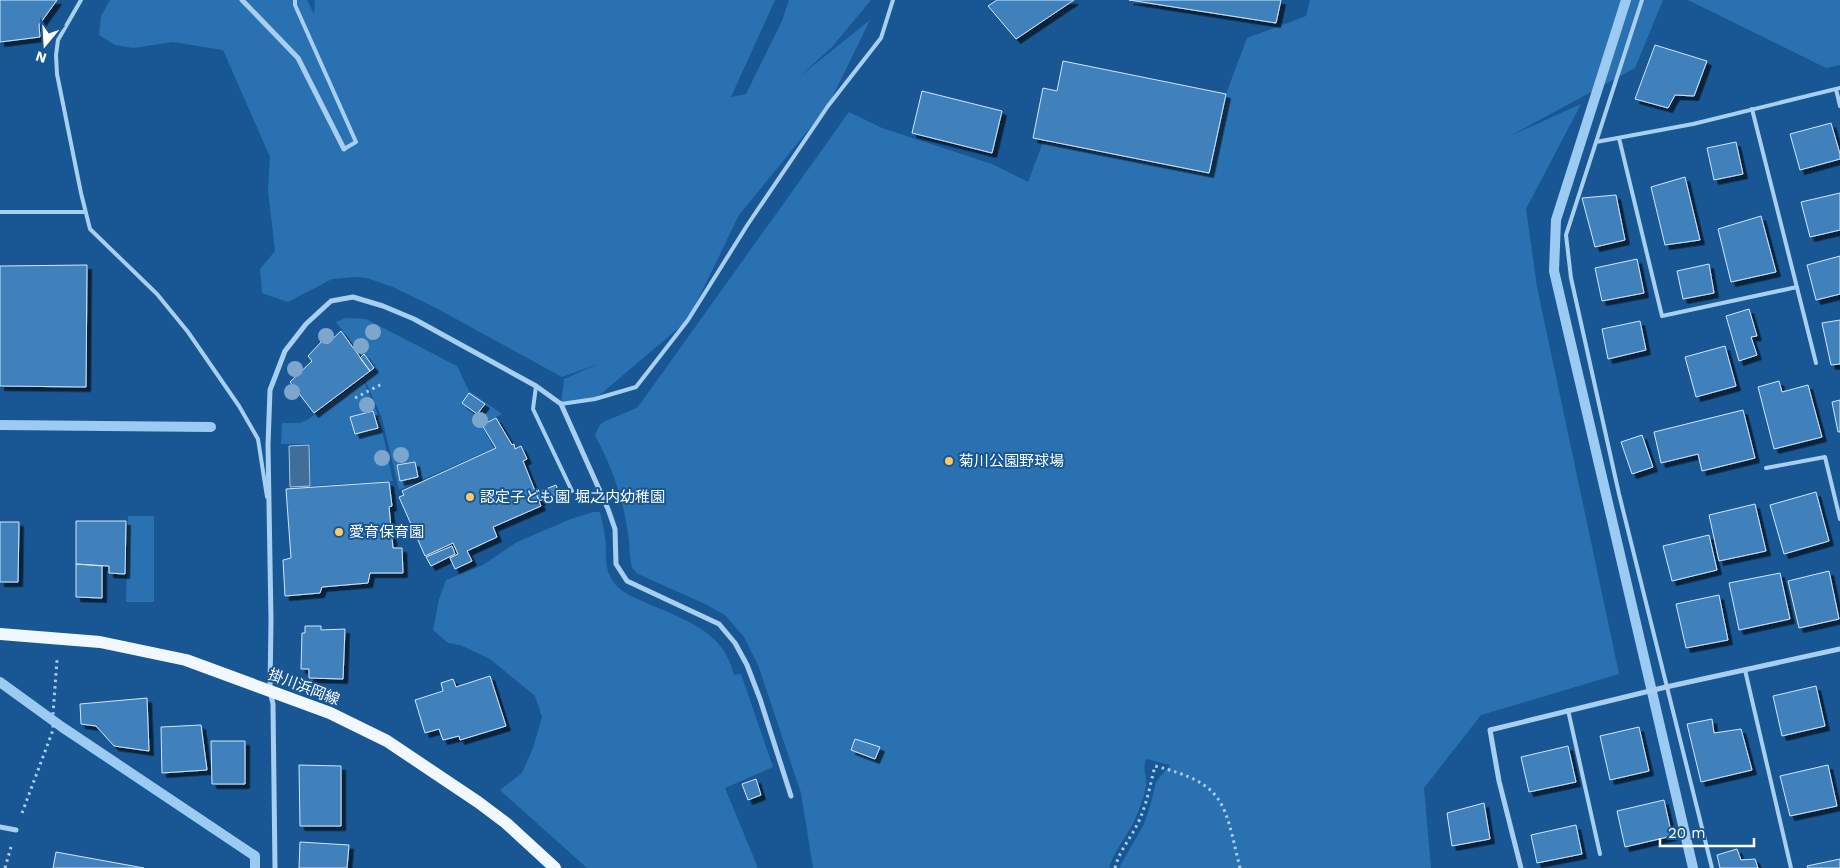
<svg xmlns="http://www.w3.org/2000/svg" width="1840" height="868" font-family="'Work Sans','Noto Sans JP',sans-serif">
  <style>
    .green { fill: #2a71b2 }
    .water { fill: #406e99; stroke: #9bcaf3 }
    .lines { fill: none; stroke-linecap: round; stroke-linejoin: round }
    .stream { stroke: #9bcaf3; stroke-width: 10 }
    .building { fill: #4080bb; stroke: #cfe6fb; filter: url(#shadow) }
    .path { stroke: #a8cef0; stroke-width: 3; stroke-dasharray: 2.5 4; stroke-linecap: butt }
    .service { stroke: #a8cef0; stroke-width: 4 }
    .minor { stroke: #a8cef0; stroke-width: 5 }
    .primary { stroke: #f1f8ff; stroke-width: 12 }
    .tree { fill: #7da6cd }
    .poi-dot { fill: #ffc867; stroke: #185794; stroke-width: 2 }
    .labels { text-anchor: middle; stroke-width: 4; stroke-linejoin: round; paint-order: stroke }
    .poi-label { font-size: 15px; fill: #fff; stroke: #185794; text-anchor: start }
    .street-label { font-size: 15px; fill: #fff; stroke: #185794 }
  </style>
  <defs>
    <filter id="shadow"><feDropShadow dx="4.5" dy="4.5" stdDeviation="0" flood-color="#0009"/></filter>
  </defs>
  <rect width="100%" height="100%" fill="#185794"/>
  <!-- green -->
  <path class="green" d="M110 0H307L314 14 315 0H775L731 97 746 94 782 21 789 0H871L832 47 799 77 870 20 828 106 739 215 688 320 595 399 561 404 564 379 598 364 562 377 436 308 393 287 367 278 355 277 332 279 288 302 262 293 260 269 275 251 268 190 270 157 223 50 173 42 133 48 115 45 99 35 101 16Z
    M1310 0H1663L1635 68 1510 136 1581 104 1526 209 1537 287 1619 674 1481 715 1424 788 1431 868H1119L1144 824 1151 803 1156 782 1170 765 1146 759C1142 772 1147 773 1146 786 1145 794 1141 804 1138 812 1131 832 1115 848 1109 868H813L801 793 758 665 744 637 725 615 705 604 638 574 632 568C629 556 630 545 628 533 623 499 612 466 595 436 596 433 598 428 600 425 604 420 630 412 638 407L849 112 882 128 992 164 1028 182 1043 142 1209 171 1226 94 1247 38 1306 16Z
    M1688 0H1840V65L1826 68Z
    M346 318 366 319 457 366 469 391 502 414 481 425 494 448 399 490 382 418 364 378 373 371 336 322Z
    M363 379 380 420 393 481 311 486 310 444H281L282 423H300L307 420Z
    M593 512H600C602 520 604 529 605 538 607 551 604 564 610 576 616 590 629 595 642 601 681 619 723 628 734 675L741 674 773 767 725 788 758 868H587L500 790 522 773 533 748 542 717 535 696 490 659 460 645 448 643 433 630 439 599 446 580 483 565 517 542 571 519Z
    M128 516H154V602H126Z"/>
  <!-- water -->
  <path class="water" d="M309 445 310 486 290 487 289 446Z"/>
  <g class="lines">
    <!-- stream -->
    <path class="stream" d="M1626 0 1556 220 1554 271 1693 868
      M0 425 211 427
      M0 682 62 727 255 856V868"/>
  </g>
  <!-- building -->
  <path class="building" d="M0 0H57L39 25 40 37 0 42Z
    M997 0H1074L1016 39 988 6Z
    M1129 0H1281L1276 23Z
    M1655 45 1707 61 1694 96 1675 95 1668 108 1635 99Z
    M1063 61 1226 94 1209 173 1033 138 1043 88 1057 91Z
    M922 91 1002 111 992 153 912 133Z
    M1831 123 1840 154V159L1800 170 1790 134Z
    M1736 142 1743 174 1714 180 1707 148Z
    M1685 177 1700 240 1665 245 1651 187Z
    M1840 193V230L1810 237 1801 202Z
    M1616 195 1625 240 1595 247 1582 198Z
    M1761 216 1776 272 1731 282 1718 229Z
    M1840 256V294L1816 300 1807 265Z
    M1637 259 1644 293 1602 301 1595 268Z
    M1709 264 1714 293 1683 299 1677 271Z
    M87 265 86 387 0 386V266Z
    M1749 309 1757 336 1751 337 1757 355 1739 361 1726 316Z
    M1840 320V364L1831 365 1822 323Z
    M1640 321 1646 350 1608 359 1602 329Z
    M341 331 370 371 314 413 290 382 312 361 308 356 323 340 327 344Z
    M1725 346 1736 386 1696 397 1685 357Z
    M364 354 374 368 370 371 360 358Z
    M1779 381 1782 392 1808 385 1822 437 1774 449 1758 387Z
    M469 393 485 404 477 414 462 403Z
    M1840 400V432H1838L1832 402Z
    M1743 410 1755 458 1702 471 1698 454 1661 463 1654 432Z
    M373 411 378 428 355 434 350 417Z
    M496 418 512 445 514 444 515 449 521 446 527 459 523 461 541 506 493 527 497 537 467 551 472 561 455 569 450 558 458 554 453 543 425 556 399 497 404 495 402 491 496 448 482 425Z
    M1642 435 1653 467 1632 474 1621 442Z
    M415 462 418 477 400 481 397 465Z
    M389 482 392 506 389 507 393 548H402L403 573H370L368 583 322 587 320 593 285 596 283 560 291 558 286 489Z
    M556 485 559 493 539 501 536 493Z
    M1816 492 1829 541 1784 554 1770 505Z
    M1755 504 1766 551 1719 561 1709 515Z
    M76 521H126L125 574 109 573V566L76 564Z
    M0 522H19L18 582H0Z
    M1709 535 1717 570 1672 581 1663 546Z
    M452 546 455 554 431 566 426 557Z
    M76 564 102 566V598L76 597Z
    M1829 571 1839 619 1799 628 1788 581Z
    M1780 573 1790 619 1739 630 1729 583Z
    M1719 595 1728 640 1686 648 1676 604Z
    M305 626H321V630L345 629 343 679 309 678V669H301L302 633H305Z
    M490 676 506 726 460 740 459 736 443 740 439 729 425 733 415 700 443 691 441 683 453 679 456 687Z
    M1816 686 1825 726 1782 736 1773 696Z
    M147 698 149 751 114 746 96 726 81 724 80 704Z
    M1712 719 1714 733 1741 729 1752 770 1701 782 1687 724Z
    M201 725 207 770 162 773 161 727Z
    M1639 727 1649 771 1610 780 1600 736Z
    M855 739 880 747 875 759 851 750Z
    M211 741H245V784H212Z
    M1568 746 1576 782 1529 792 1521 757Z
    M299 765 341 766V826H300Z
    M1828 765 1837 806 1790 816 1780 776Z
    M756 779 761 795 748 800 742 784Z
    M1664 800 1672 836 1625 847 1617 811Z
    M1484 803 1490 839 1452 846 1447 813Z
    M1576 825 1582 854 1537 863 1531 835Z
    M300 842 349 845 347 868H299Z
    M1737 849 1741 860 1755 859 1758 868H1720L1717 855Z
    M56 852 144 868H53Z
    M1840 859V868H1808L1807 866Z"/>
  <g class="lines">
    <!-- path -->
    <path class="path" d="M355 398 382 384
      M22 813 53 730V714L57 660
      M5 868 11 847
      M1115 868C1119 851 1131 838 1138 823 1147 804 1150 785 1155 766 1226 784 1224 802 1240 868"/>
    <!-- service -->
    <path class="service" d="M81 0 58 40 56 55 57 74 81 193 90 229 157 294 188 332 239 406 258 439 267 497
      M295 0V5L356 142 344 149
      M1642 0 1566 235 1571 278 1619 494 1712 868
      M1836 89 1840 106
      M1752 109 1816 363
      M1619 138 1662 316 1797 287
      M1596 142 1693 124 1840 88
      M0 212H85
      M536 386 533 409 572 491
      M561 404 595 399 636 387 688 320 748 224 828 106 881 38 893 0
      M1766 468 1825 457 1840 519
      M1745 670 1791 868
      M1568 710 1600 854"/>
    <!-- minor -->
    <path class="minor" d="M242 0 298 58 344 149
      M0 827 16 830
      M275 868 273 704 270 691 271 620 268 445 270 390 285 351 306 324 331 301 353 297 383 306 414 319 536 386 561 404 608 509 615 529 616 564 627 581 719 624 735 643 747 665 760 699 791 796
      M1521 868 1499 781 1490 730 1666 687 1840 649"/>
    <!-- primary -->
    <path class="primary" d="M0 634 100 642 186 660 330 713 387 741 478 802 506 823 555 868"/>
  </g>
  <!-- trees -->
  <g class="tree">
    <circle cx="373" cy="332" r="8"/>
    <circle cx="326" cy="336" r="8"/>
    <circle cx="361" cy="346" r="8"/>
    <circle cx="295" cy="369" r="8"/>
    <circle cx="292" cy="392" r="8"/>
    <circle cx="367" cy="405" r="8"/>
    <circle cx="480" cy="420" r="8"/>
    <circle cx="401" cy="455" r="8"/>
    <circle cx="382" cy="458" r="8"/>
  </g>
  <!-- markers -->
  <g class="poi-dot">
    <circle cx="949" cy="461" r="5"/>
    <circle cx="470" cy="497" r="5"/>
    <circle cx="339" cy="532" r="5"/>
  </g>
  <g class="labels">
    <!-- poi labels -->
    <g class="poi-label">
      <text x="959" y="466">菊川公園野球場</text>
      <text x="480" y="502">認定子ども園 堀之内幼稚園</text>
      <text x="349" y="537">愛育保育園</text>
    </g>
    <!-- street labels -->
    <g class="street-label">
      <text transform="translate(304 687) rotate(21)" y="5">掛川浜岡線</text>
    </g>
  </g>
  <!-- north arrow -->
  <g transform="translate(45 45) rotate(198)" stroke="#185794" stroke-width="4" paint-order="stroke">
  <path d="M0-4L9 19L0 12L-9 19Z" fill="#ffffff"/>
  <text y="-8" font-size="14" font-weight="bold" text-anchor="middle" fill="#ffffff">N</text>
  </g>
  <!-- scale -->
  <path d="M1660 838v8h94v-8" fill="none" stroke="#ffffff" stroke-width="2.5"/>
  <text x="1668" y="838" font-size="15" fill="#ffffff" stroke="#185794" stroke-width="4" paint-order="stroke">20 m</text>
</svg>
